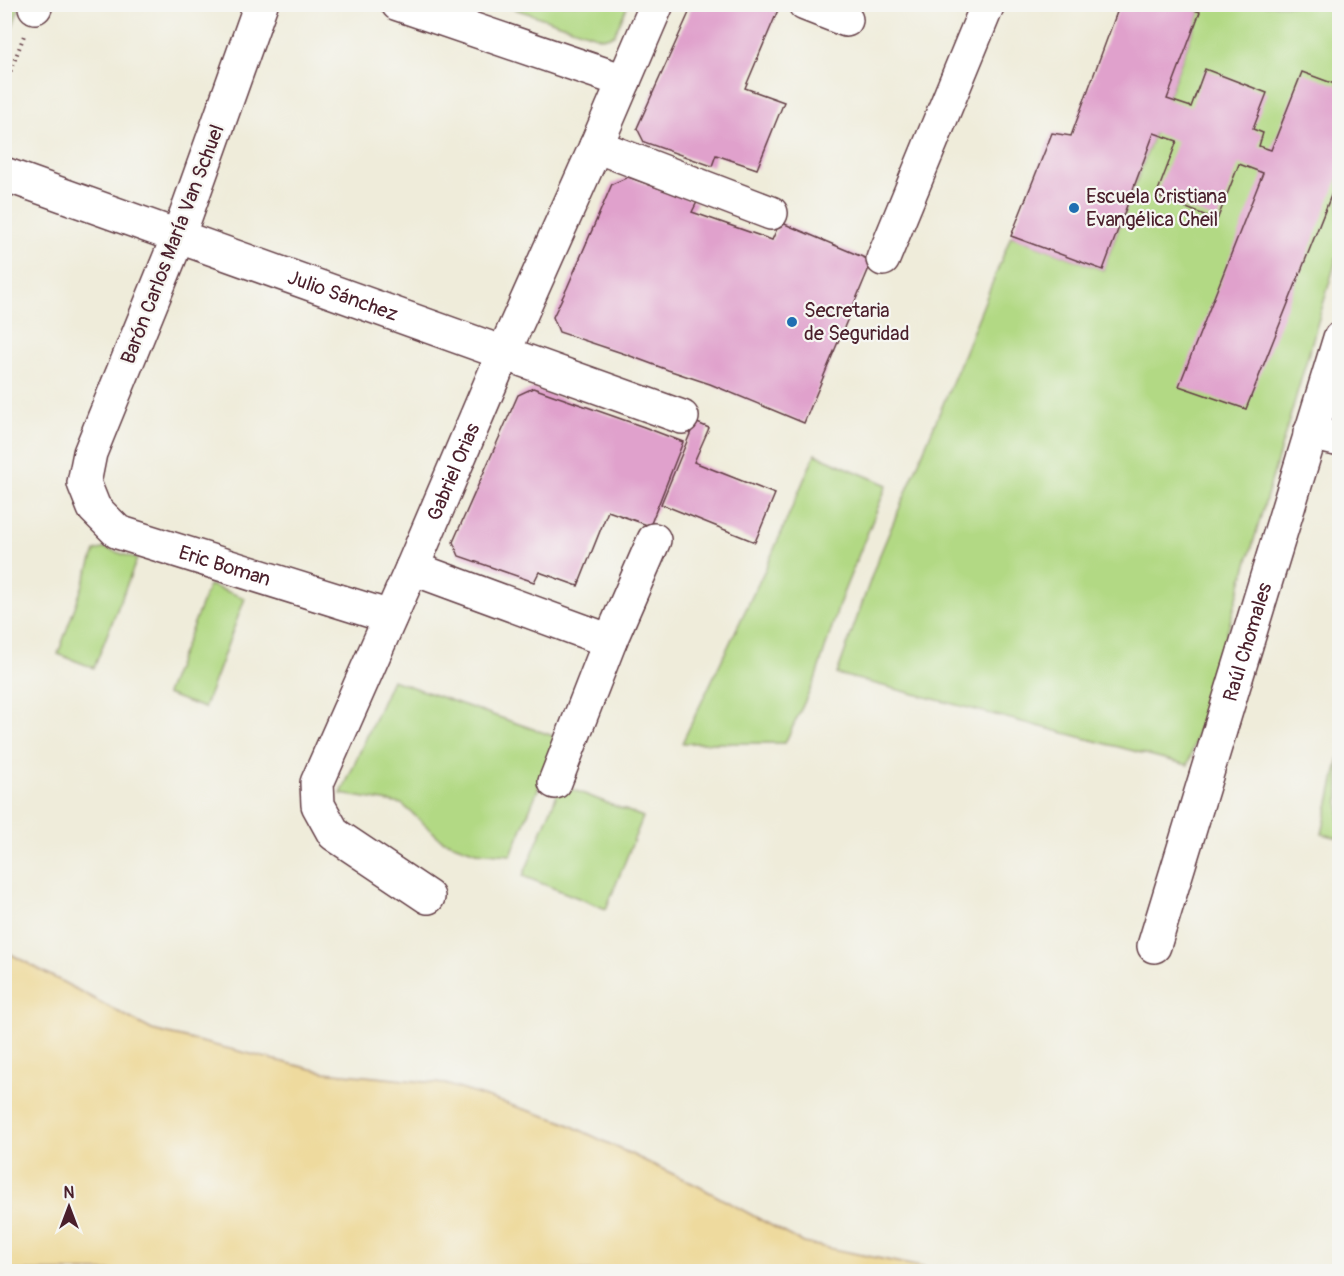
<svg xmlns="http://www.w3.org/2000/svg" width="1344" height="1276" font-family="Pangolin,sans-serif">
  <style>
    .green { fill: #b2d984; stroke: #7e7c58; stroke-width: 1.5 }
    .sand { fill: #eeda9e; stroke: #9c7c64; stroke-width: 1.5 }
    .building { fill: #e0a1cc }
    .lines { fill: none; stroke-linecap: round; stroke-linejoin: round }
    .minor-casing { stroke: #633e45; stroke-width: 36 }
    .path { stroke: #633e45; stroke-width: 4; stroke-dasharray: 1.5 4.5; stroke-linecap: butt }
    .minor { stroke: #fff; stroke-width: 33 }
    .poi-dot { fill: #1f6fb2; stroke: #f6f6f2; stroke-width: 2 }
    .labels { text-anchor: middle; stroke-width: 4.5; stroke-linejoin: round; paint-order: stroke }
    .poi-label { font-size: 20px; fill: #4a1f2b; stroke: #f6f6f2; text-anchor: start }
    .street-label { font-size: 20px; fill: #4a1f2b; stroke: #f6f6f2 }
  </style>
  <rect width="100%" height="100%" fill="#f6f6f2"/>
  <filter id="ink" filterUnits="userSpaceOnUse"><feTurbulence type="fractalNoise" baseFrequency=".0167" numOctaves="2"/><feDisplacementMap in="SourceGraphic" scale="12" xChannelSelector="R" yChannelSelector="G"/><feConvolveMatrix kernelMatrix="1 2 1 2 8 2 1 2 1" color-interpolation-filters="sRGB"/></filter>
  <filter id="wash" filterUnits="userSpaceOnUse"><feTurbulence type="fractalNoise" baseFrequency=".008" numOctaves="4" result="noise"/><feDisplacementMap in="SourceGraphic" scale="24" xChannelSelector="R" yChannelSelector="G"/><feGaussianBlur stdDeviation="1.35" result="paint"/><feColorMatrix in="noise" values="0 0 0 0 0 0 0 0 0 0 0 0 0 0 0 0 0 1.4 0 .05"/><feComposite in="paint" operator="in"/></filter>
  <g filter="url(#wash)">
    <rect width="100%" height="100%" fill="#efecda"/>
    <!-- green -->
    <path class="green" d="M5 5H20L5 48Z
      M503 5 628 4V5L614 35 602 38Z
      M1179 5H1339V250L1188 765 837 674 876 564 959 366 1011 236 1103 270 1200 12Z
      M815 454 887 485 842 596 815 680 785 743H682L769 561Z
      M105 548 137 559 94 668 58 654 95 551Z
      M209 585 245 598 204 708 166 694Z
      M392 680 559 738 511 855 476 852 442 840 402 804 341 794Z
      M1339 758V838L1322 834Z
      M561 785 643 817 606 909 523 876Z"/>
    <!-- sand -->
    <path class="sand" d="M5 951 152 1030 324 1072 445 1084 561 1121 698 1186 804 1243 921 1267 934 1271H5Z"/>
    <g id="blocks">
      <!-- building -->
      <path class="building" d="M693 4H761L778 10 745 88 784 102 757 169 716 155 712 166 644 142 637 128Z
        M1120 4H1179L1200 12 1167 99 1191 107 1205 69 1267 93 1253 129 1263 133 1259 146 1271 150 1302 72 1340 86V173L1246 409 1179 386 1263 173 1239 164 1217 220 1156 196 1177 141 1154 133 1103 270 1011 236 1052 133 1071 136Z
        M628 177 697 202 692 212 772 240 780 222 872 261 804 423 710 384 668 370 625 354 559 332 553 317 567 288 612 184Z
        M533 388 644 427 683 442 650 526 608 511 578 586 539 572 534 582 459 556 453 542 518 395Z
        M695 422 709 428 694 462 775 494 755 542 661 504Z"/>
    </g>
  </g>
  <g filter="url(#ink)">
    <use href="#blocks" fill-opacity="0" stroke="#633e45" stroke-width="1.5"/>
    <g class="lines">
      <defs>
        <g id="minor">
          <path id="s1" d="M261 4 178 237 90 453 84 483 94 508 118 532 390 617"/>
          <path d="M398 4 624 81"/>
          <path d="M805 4 846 20"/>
          <path d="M35 7 36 4"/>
          <path d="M596 146 771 213"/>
          <path id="s2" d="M4 174C230 256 457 335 682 417"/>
          <path d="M883 259 988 4"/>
          <path d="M1310 433 1340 440"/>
          <path d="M412 568 610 641"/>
          <path d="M555 782 610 641 654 540"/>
          <path id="s3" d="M428 897 334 834 318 805 317 783 412 568 504 352 596 146 657 4"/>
          <path id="s4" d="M1154 946 1340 338"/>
        </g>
      </defs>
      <!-- minor casing -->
      <use href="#minor" class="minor-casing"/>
      <!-- path -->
      <path class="path" d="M4 88 25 33"/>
      <!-- minor -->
      <use href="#minor" class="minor"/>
    </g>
  </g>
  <!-- markers -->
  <g class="poi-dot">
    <circle cx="1074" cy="208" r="6"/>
    <circle cx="792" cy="322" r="6"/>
  </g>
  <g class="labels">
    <!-- poi labels -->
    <g class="poi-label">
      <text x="1086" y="203">Escuela Cristiana<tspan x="1086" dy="23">Evangélica Cheil</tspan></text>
      <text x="804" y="317">Secretaria<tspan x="804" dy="23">de Seguridad</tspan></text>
    </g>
    <!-- street labels -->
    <g class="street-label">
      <text transform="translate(172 244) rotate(-69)" y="7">Barón Carlos María Van Schuel</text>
      <text dy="7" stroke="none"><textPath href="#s2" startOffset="360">Julio Sánchez</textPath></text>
      <text dy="7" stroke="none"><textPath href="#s3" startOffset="508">Gabriel Orias</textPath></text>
      <text dy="7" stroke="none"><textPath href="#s1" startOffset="684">Eric Boman</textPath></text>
      <text dy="7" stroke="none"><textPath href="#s4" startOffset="318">Raúl Chomales</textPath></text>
    </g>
  </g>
  <!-- margin -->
  <rect width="1344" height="1276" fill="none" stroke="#f6f6f2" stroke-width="24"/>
  <!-- north arrow -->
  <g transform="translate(69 1207)" stroke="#f6f6f2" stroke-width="4.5" paint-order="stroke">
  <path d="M0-4.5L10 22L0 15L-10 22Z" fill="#4a1f2b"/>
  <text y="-9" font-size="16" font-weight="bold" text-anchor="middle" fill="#4a1f2b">N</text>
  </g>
</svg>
